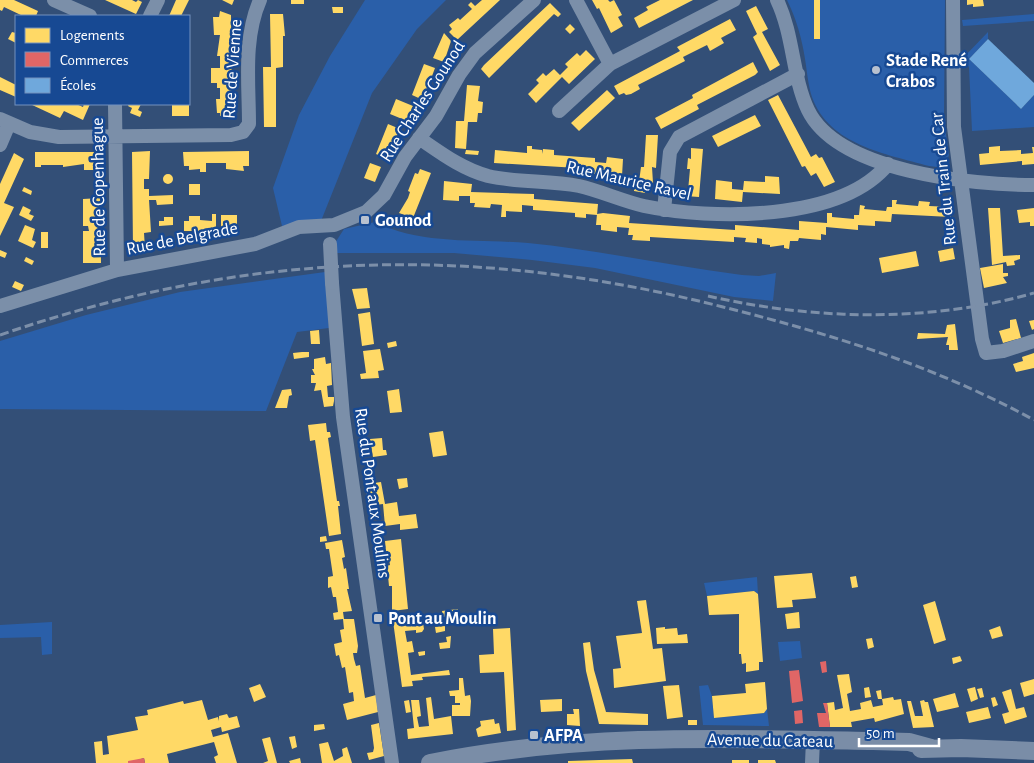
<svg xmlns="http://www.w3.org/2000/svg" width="1034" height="763" font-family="'Alegreya Sans',sans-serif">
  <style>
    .green { fill: #2a5fa9 }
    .homes { fill: #ffd966 }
    .shops { fill: #e06666 }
    .schools { fill: #6fa8dc }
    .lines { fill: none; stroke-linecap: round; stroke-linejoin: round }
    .minor { stroke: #7b8fa9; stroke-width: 14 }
    .major { stroke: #7a8da7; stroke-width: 18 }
    .rail { stroke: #7c8fa9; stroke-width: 3; stroke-dasharray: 9 4; stroke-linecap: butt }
    .minor-bridge { stroke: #7b8fa9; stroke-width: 14 }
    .poi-dot { fill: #b8c1cf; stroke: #174993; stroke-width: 2 }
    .labels { text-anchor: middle; stroke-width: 5; stroke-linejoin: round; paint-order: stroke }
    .poi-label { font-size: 18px; font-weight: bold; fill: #fff; stroke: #174993; text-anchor: start }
    .street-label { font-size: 18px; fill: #fff; stroke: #174993 }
  </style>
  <rect width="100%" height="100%" fill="#334f77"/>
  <!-- green -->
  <path class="green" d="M365 0H446L417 29 372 93 321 221 282 226 273 188 299 115 330 56Z
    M787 0H945L944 120 949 156 937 167 929 166C886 154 829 145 812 97 808 85 807 71 805 59 802 39 796 18 787 0Z
    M1034 14V21L963 26 962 20Z
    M988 32V39L969 59 1021 109 1034 95V127L972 131 969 67 962 59Z
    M375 222C421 245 477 239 528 243 599 250 670 266 742 275L759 276 776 273 773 301 734 297 595 268 532 260 454 253H334L335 243 344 229Z
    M325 272 329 328 297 332 266 411 0 409V341L86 315 180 292Z
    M757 577 758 594 754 591 707 596 704 583Z
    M52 622V654L42 655 41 637 0 638V625Z
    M800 641 802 658 780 661 778 642Z
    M708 685 712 696 714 718 764 713 767 709 769 726 703 725 699 686Z"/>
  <!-- homes -->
  <path class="homes" d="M0 0H14L38 11 36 16H23L4 7 2 11 0 10Z
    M105 0H132L136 2 138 0 142 2 136 14Z
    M176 0H189L181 16H169Z
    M222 0H234L232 5Z
    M291 0H304V4H291Z
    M482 0H500L457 40 449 32 452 29 449 25 458 18 460 20 472 9 468 5 471 2 475 6Z
    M592 0H608L610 2 614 0 622 15 618 17 623 26 611 33 599 8 597 9Z
    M660 0H693L639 28 634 18 648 10 646 7Z
    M814 0H820V39H814Z
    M967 0H983L984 6 973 7V4L967 5Z
    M550 3 561 14 558 17 554 14 489 78 481 69 484 65Z
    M756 6 768 29 762 32 780 65 770 71 753 37 757 34 746 11Z
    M332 7H343V13H333Z
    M220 11 231 15 232 115 220 116V113H217L216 99H220V88H217V83H211V68H220V56H217L220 35H214L213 17H219Z
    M270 14H283L285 36H283V67L276 68V127H264L263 67H271Z
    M730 19 736 30 721 38 724 43 710 51 707 45 683 57 685 61 638 85 640 89 631 94 626 95 624 93 619 95 614 86 680 51 677 47Z
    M570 24 575 29 570 34 565 29Z
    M12 32 16 33V43L8 39Z
    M444 33 451 41 444 62 433 58Z
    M586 50 595 59 569 84 562 77 536 103 528 94 539 83 536 80 543 73 546 76 554 69 560 75 568 67 565 64 577 53 580 56Z
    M753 62 758 72 755 75 697 105 699 109 661 129 655 118 693 98 692 95Z
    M424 64 435 68 423 100 412 95Z
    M0 77 16 85V97L0 90Z
    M467 85 480 86 478 101 483 102 482 113H478L477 122H468L466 149 455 148 456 121H464Z
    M607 90 615 98 579 131 571 123Z
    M778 95 811 157 816 154 819 158 822 157 835 182 824 187 816 173 811 176 805 166 802 167 768 100Z
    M396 99 413 106 407 121 390 114Z
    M30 104H76L83 107 84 104H90L83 120 64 111 60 118Z
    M129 104H141L138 110 142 112 140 117 130 113 132 108 128 106Z
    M172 104H189V116H172Z
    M755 115 761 126 718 147 712 136Z
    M388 124 400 129 387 159 376 154Z
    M646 135H658L656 168 652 167 653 183 639 182 641 167H644Z
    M527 146H532V149L542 150V154L543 149 554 150V155L595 158V162L606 163 607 157 623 159 622 176 594 174V169L494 163 495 150 527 153Z
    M1000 146V151L1021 150V154L1033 153 1032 147H1034V164L1022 165V161L980 165 979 154 989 153V147Z
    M691 148 703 149 699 197 685 196V191H688L690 169H687L688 158 691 159Z
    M466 150 479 151 478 155 465 154Z
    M150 151 149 179H144V189H149V196L173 195V204L157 205 156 200H149L151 232 144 233 145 249H133L132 152Z
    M249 151V166H243L244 171 226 169V163H206V172H200V169L189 170V166H184L183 152Z
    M35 152H100V170H84V164L63 167V165H41V167H35Z
    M14 153 24 159 4 203 14 207 0 236V184Z
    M370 163 381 167 375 182 364 178Z
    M420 169 431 173 413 218 399 213 408 198 410 192 408 191 415 173 418 174Z
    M163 179a5 5 0 1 1 10 0a5 5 0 1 1-10 0Z
    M765 176 779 177 780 194 743 192 742 202 715 199 716 180 732 182V189L743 190 744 181 765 182Z
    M444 181 472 184 471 192 534 194V199L598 204 597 215 586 214V218L575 217V213L533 210V206L522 205V212L506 211V217H501L502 205 491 204 490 208 474 207 475 203H470V196H459V201L443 200Z
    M189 184H200V195H189Z
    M634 184 646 185 645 193 634 191Z
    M24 187 32 191 31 195 22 191Z
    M100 198 101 263H83V231H89L88 226H83V199Z
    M892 200H897L896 204 918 206 919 201 930 202 929 206 951 207V217L892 214 891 222 875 221V226L858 225V230L826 227V235L821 234V240L799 238 798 241H790L789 249 784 248V245L770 247V245L762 244V239L757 238V243L745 242 746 238 734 237V242L650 237V241L632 240 633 235H628L629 228 617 227V232L601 230V225H596L597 214 603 213 630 216 629 223 735 230V225L799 230V221L827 223V213H832V217L854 219V215H859L860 205 865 206 864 209 886 211 887 207H892Z
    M23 206 31 210 29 214 34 216 31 221 19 215Z
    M988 208H1000L1003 256 1020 255V259L1014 261 1015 265 1007 266 1006 262 992 265Z
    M1034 208V226H1030V222L1019 223 1017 210Z
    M212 214H216V231H184V221H189V216H200V220L212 221Z
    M221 215H237V226L221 227Z
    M164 217H173V225L159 226V221H164Z
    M25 225 35 229 32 240 36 242 33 248 18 241Z
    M41 232H48V248H41Z
    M953 248 955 259 940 262 938 251Z
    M0 250 7 253 5 258 0 256Z
    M916 251 919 266 882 273 879 258Z
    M26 257 34 261 32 265 24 261Z
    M1003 264V273H1008V276L1003 277 1007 283 984 288 980 268Z
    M15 281 24 285 21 291 12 287Z
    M367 288 370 308 357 309 352 289Z
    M370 312 374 344 362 346 358 314Z
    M1016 319 1021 338 1003 343 999 331 1010 328V320Z
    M1034 320V329L1032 330 1029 321Z
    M955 324 958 350H949V345H946L948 337 917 339 918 333 945 334 947 325Z
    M319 330 320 344H311L310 331Z
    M396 341 397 346 388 348 387 343Z
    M380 349 384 370 378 371 379 378 361 379 360 374 366 373 363 351Z
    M302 352H309V357L294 359 293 353Z
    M1034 353V368L1016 372 1013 364 1023 361 1022 357Z
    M325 357 326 364 331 363 332 385 327 386 328 397H334V401L333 406 324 407 321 390 314 391 316 383H311V375H315L312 369H314V359Z
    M291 389 292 395 289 396 287 408H275L282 390Z
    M399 389 402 412 390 413 387 391Z
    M326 423 327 432H330L331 437 328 438 337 501H339L340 506H338L341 534 329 536 315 440 310 441 308 425Z
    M443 431 447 455 433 457 429 433Z
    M382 438 383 450H386L387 455 373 457 370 439Z
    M407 478 408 487 399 489 397 479Z
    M381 482 385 504 397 502 399 516 416 514 418 528 400 530V524L385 526 383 504 368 506 366 489 375 488 374 483Z
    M326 536 327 541 320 542V537Z
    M401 539 408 609 392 611V586H389L387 566 390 565 388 551H386L385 541Z
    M342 540 345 557 342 558 344 569 346 568 349 589H347L352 611 343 612 344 619H354L358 646 357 653H353L354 659 356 666 360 665 365 698 376 695 378 712 347 720 343 704 354 701 353 692 349 693 345 667 342 668 339 655 336 656 334 644 342 642 340 630 344 629 343 619 334 620 333 613 338 612 336 597H333L331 587 328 588V577L333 576 329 549H326L325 543Z
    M812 573 816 598 792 600 793 607 777 608 774 576Z
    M856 576 858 587 852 588 850 577Z
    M754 591 758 594 763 662H759V670L746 672V663L742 664 741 654H739V614L709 615 707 596Z
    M646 600 653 649 662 648 666 681 614 688 613 669 621 668 616 636 642 633 637 601Z
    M935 601 946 640 934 644 923 605Z
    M458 609V623H451V616L443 617 442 611Z
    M799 612 800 628 787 629 785 614Z
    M404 620 405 625 423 623 424 629 422 632 416 633V630L405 631 407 642 412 641 414 652 408 653 411 675 449 670 450 675 422 677 423 680 412 681 413 686 402 687 393 621Z
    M445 626V631L436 633 435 627Z
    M1000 626 1003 636 992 639 989 630Z
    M665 627V629L677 628 678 635 687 634 688 643 657 644 656 628Z
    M510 628 516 730 507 731 504 672 480 673 479 655 494 654 493 629Z
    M451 636 450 648 440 649 439 643 447 642 446 637Z
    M872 638 874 647 868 649 866 639Z
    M590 642 594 670 606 712 648 714V725L599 724 586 671 583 643Z
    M425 651V655L419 656 418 652Z
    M960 656 962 661 953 664 952 658Z
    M849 674 852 692 847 694 850 711 861 709 860 703 871 700 873 707 883 705 882 699 893 697 894 700 901 699 904 714 875 722 874 718 851 722 852 727H830L827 703 834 702 835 710 843 708 837 675Z
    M459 678H463L465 696 470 695 471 701 470 716H452V705H460V703H455V696H450L449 691 459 690Z
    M1034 679V694L1024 697 1020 683Z
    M765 682 767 709 764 713 714 718 712 696 746 693 745 684Z
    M260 684 266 697 254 702 249 688Z
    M679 685 683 717 667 719 663 686Z
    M869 687 871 697 865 698 864 688Z
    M975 687 978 699 971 702 967 689Z
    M982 688 984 697 980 698 977 689Z
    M1011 689 1016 709 1024 707 1027 717 1005 724 1002 714 1009 712 1002 692Z
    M881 690 882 699H878L876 691Z
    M955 693 959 707 937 712 933 699Z
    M431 697 434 719 451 716 453 734 408 739 407 729 414 728 411 700H419L421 716 417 717 419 727 429 726 426 698Z
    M995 697 998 705 993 707 991 698Z
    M562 699V711L541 712 540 700Z
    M202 700 208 720 218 717 219 721V716L227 714 229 718 237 716 240 727 222 732 221 727 211 730 213 737 228 733 237 763H216L214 757 218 755 214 742 167 754 169 763H145L144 758 128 763H96L94 742 102 741 103 755 109 754 107 736 138 730 135 717 148 715 147 710 183 701 184 704Z
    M409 700 411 712 406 713 404 701Z
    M924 700 925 702H928L934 727 913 728 907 701H911L915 716H923L920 701Z
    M988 707 991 718 969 723 966 712Z
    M573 709H579L580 726 567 725V714H574Z
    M494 719 495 724 499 723 501 733 478 737 476 729 481 726 480 721Z
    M688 720H697V725H688Z
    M379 723 384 756 369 760 367 753 373 752 374 748 371 725Z
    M324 724 325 729 314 731V725Z
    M295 736 297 747 292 749 289 737Z
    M270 737 277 763H263L268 761 262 739Z
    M328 742 334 761 343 756 342 749 347 747 352 763H322L319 744Z
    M300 758 301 763H290L289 761Z
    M632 759 633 763H568V761Z
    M732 760H749V763H732Z
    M758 760H775L776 763H758Z"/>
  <!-- shops -->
  <path class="shops" d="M826 661 827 672 822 673 820 662Z
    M799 670 803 701 792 703 789 671Z
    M823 703H827L830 727H819L817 713H826Z
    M802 710 803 723 795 724 794 711Z
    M144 758 145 763H128V761Z"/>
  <!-- schools -->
  <path class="schools" d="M988 39 1034 83V95L1021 109 969 59Z"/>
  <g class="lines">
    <!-- minor -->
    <path class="minor" d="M54 0 90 16
      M576 0 610 64
      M777 0C794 36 792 76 808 110 838 172 972 185 1034 185
      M953 0 954 127 982 339 986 353 1003 351 1034 341
      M150 16 158 0
      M115 104 117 270
      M559 111 610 64 734 0
      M0 119 30 132 59 137 231 135 243 132 249 124C249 83 243 39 260 0
      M419 138C441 153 462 169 488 176 518 183 549 180 579 186 601 191 622 201 644 206 711 220 841 222 888 164
      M0 145 9 124
      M664 210 670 152 679 137 798 74
      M332 283 343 417 392 763
      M0 306 117 270 255 244 299 227 334 225 366 212 384 195 405 157 436 116 459 75 475 53 534 0
      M812 763 813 740"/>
    <!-- major -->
    <path class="major" d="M921 749 961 748 1034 751
      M430 763C579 733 723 738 873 741L909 742 931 748"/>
    <!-- rail -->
    <path class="rail" d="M708 296C814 320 929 323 1034 293
      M0 335C244 251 472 243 723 307 831 334 935 366 1034 420"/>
    <!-- minor-bridge -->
    <path class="minor-bridge" d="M330 244 332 283"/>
  </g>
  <!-- markers -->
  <g class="poi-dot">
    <circle cx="876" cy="70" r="5"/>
    <rect x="360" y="215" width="10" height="10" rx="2.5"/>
    <rect x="373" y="613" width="10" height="10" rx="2.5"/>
    <rect x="529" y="730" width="10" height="10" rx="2.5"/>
  </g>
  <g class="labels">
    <!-- poi labels -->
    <g class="poi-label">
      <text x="886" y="66">Stade René<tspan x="886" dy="21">Crabos</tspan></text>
      <text x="375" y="226">Gounod</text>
      <text x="388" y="624">Pont au Moulin</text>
      <text x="544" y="741">AFPA</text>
    </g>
    <!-- street labels -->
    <g class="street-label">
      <text transform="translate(232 69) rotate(-86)" y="6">Rue de Vienne</text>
      <text transform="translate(422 101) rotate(-57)" y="6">Rue Charles Gounod</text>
      <text transform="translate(943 179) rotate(-96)" y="6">Rue du Train de Car</text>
      <text transform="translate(629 180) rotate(13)" y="6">Rue Maurice Ravel</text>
      <text transform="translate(98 187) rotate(-91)" y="6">Rue de Copenhague</text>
      <text transform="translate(182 238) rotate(-11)" y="6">Rue de Belgrade</text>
      <text transform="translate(373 493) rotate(82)" y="6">Rue du Pont aux Moulins</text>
      <text transform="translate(770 740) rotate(1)" y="6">Avenue du Cateau</text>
    </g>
  </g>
  <!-- legend -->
  <rect x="15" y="15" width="175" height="90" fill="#174993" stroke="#7492be"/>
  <rect x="25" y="28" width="25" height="15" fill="#ffd966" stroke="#7492be"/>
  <text x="60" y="40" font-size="15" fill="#ffffff">Logements</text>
  <rect x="25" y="52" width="25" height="15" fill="#e06666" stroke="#7492be"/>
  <text x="60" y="65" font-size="15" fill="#ffffff">Commerces</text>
  <rect x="25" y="78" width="25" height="15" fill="#6fa8dc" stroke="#7492be"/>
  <text x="60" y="90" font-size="15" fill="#ffffff">Écoles</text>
  <!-- scale -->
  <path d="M859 738v8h80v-8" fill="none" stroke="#ffffff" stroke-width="2.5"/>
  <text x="866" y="738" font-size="15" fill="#ffffff" stroke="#174993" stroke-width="4" paint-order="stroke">50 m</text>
</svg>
